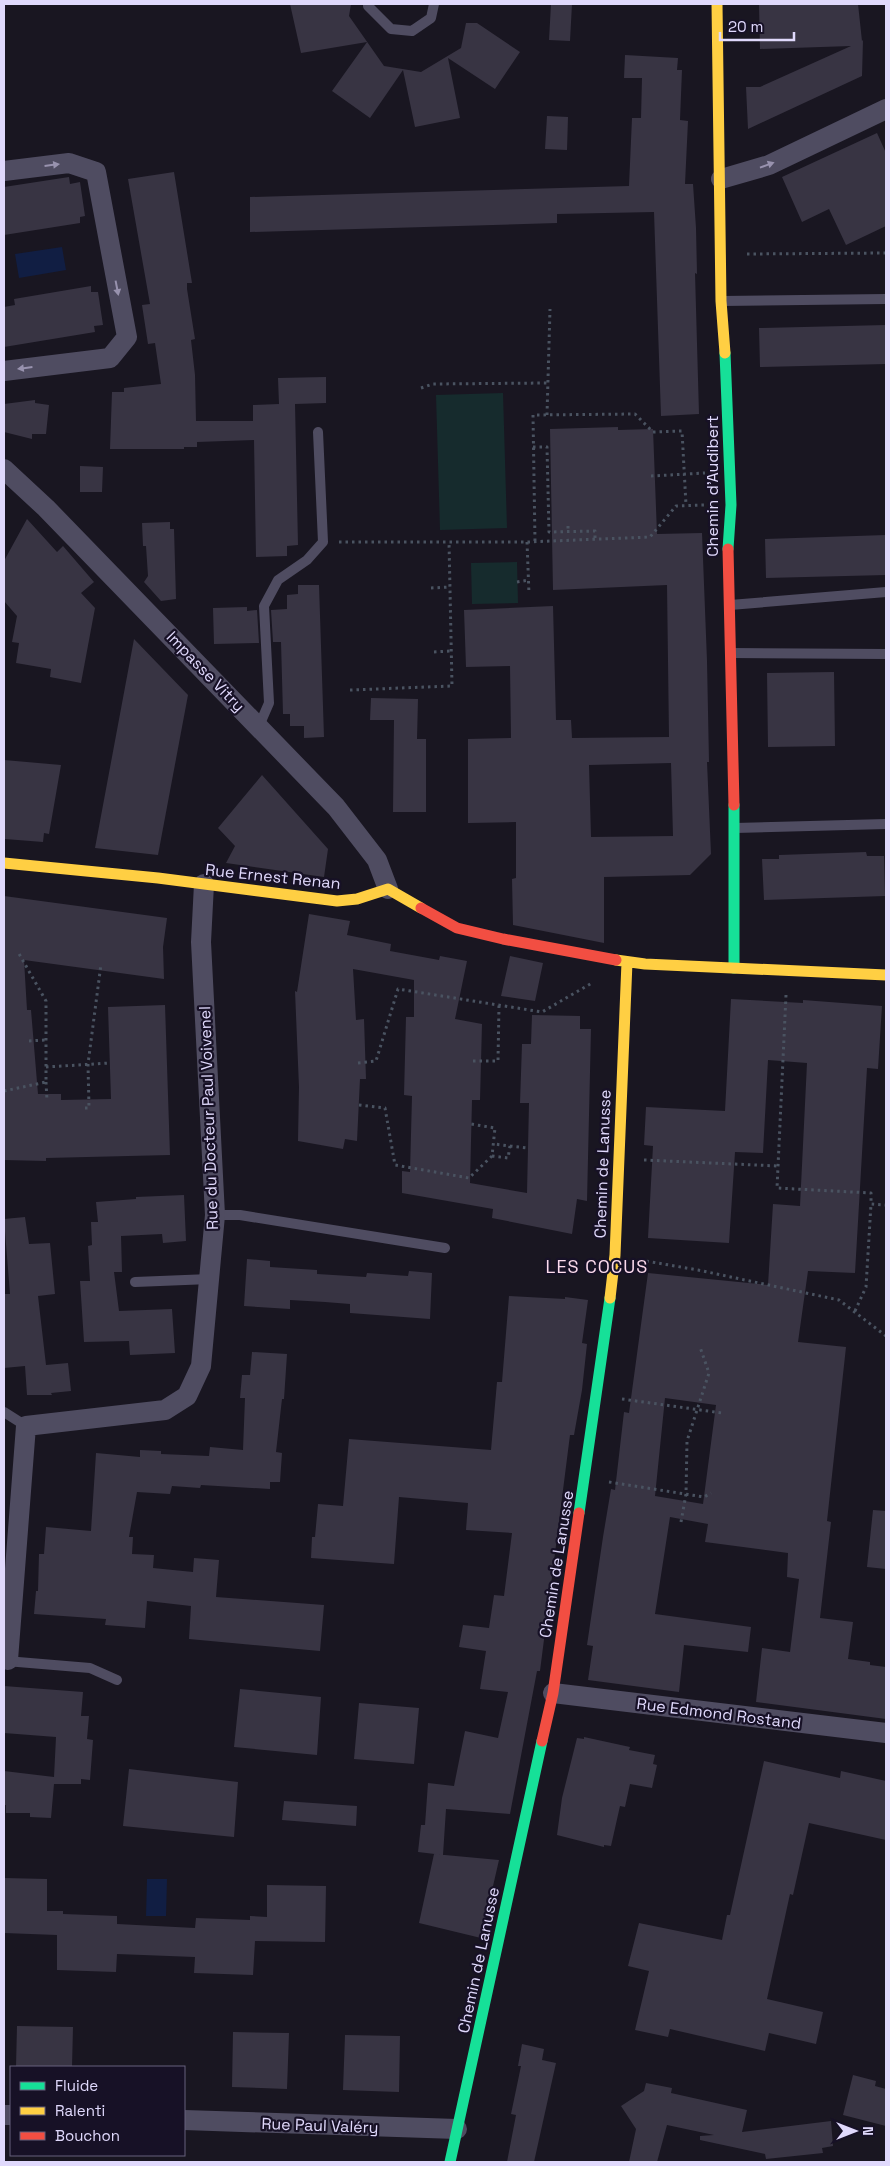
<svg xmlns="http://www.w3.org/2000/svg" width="890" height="2166" font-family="'Space Grotesk',sans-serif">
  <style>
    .green { fill: #162b2d }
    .water { fill: #111e43 }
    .building { fill: #383443; fill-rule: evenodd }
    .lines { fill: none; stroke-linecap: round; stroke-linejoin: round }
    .path { stroke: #4a5361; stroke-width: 3; stroke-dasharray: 2.5 4; stroke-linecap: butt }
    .lane { stroke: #4f4c61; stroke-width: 10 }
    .street { stroke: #4f4c61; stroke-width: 20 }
    .fast { stroke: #16e098; stroke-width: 11 }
    .slow { stroke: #ffcf43; stroke-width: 11 }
    .jam { stroke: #f24e42; stroke-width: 11 }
    .oneway { fill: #9892ae }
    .labels { text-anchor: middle; stroke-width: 4.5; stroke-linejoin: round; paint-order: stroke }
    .street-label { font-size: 16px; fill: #e0d9fc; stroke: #171126 }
    .neighbourhood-label { font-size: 18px; letter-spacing: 1px; fill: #fcdbed; stroke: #171126 }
  </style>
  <rect width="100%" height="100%" fill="#191621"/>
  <!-- green -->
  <path class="green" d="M503 393 507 528 440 530 436 395Z
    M517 562 518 603 472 604 471 563Z"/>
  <!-- water -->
  <path class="water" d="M62 247 66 270 19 278 15 254Z
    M147 1879H167L166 1916H146Z"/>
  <!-- building -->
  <path class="building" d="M290 4H351L349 16 384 66 421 72 461 48 466 23H477L520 52 495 89 448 58 460 118 415 127 403 70 370 118 332 91 367 42 301 53Z
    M551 4H572L570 41 549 40Z
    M759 4H858L862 41 863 40 862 76 748 129 746 87H760L851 46 760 49Z
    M625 55 678 58 677 70H682L680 120 688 121 685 184H693L696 228 697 274 695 273 699 414 661 416 654 212 557 214V223L250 232V197L629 186 632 118H641L642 78H624Z
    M547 116 568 117 567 150 545 149Z
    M877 133 886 153V226L846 245 829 209 802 222 782 177Z
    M174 172 192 283H187V289L195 339 191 340 195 375 196 421H253V405L279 404 278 378 326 377V403L295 404 298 545 287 546V556L256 557 254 440 197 442V447H184V449H110L112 392H124V388L161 384 155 343 148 344 142 305 150 304 128 179Z
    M69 177 70 184 80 182 85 216 80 217V223L4 235V187Z
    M91 286V292H98L103 325 94 326 95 332 4 347V307L15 305 14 299Z
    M886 325V364L760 367 759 328Z
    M35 400V403L49 405 46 434H32V439L4 432V404Z
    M618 427V430L653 429 657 534 702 533 707 661 709 762H707L711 854 690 875 604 877V943L513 925 512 879 516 878V822L468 823V739L511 738 510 666 466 667 464 610 553 606 556 720H571L572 738 669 737 667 585 553 590 550 429ZM671 763 673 836 591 837 589 765Z
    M80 466 103 467 102 492H80Z
    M27 519 57 552 63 546 94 582 81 593 95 608 81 683 50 677 51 669 16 663 19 643 12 642 17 616 4 601V561Z
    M170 522V529H174L176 599 161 601 144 582 148 576 146 546H143L142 523Z
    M886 535V575L766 578 765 539Z
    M298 585H319L324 737 304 738V726H290V714H283L281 642H273L271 610 287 609V595L298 594Z
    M247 607V611L257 610 259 643 214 644 213 608Z
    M134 639 188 695 158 855 95 848Z
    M834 672 835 746 768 747 767 673Z
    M371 698 418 699 417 739H426V812H393L394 720H370Z
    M4 760 61 765 49 834 44 833 43 842 5 839Z
    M262 775 328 849 324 877 226 863 235 846 218 828Z
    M866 852 867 856H884L885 896 764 900 762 859H779V855Z
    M4 896 167 918 163 947 164 979 24 960 27 1010H31L38 1094H61V1100L111 1099 108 1007 165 1005 170 1155 46 1158V1161L4 1160Z
    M309 914 350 921 347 935 391 944 390 951 439 960 440 956 467 961 455 1019 482 1024 480 1100H472L470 1183 527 1193 529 1103H520L522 1044H531L532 1015 580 1016V1029H591L587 1201 577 1199 572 1234 492 1218 493 1209 402 1193V1171L410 1172 412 1096 404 1095 406 1017H414V980L353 969 356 1020 364 1019 366 1079H360L357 1141 345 1139 343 1149 298 1141 299 1087 295 991 297 992Z
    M510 956 543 963 535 1001 501 996Z
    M731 999 803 1003V1000L882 1006 878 1069 867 1068 855 1273 808 1271 798 1342 846 1347 827 1521 831 1522 820 1618 853 1622 848 1659 870 1662V1665L886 1667V1719L756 1702 762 1648 790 1652 799 1579 787 1577 788 1553 705 1542 708 1524 670 1517 655 1614 751 1627 748 1652 684 1645 679 1692 588 1680 593 1646 587 1645 603 1537 611 1489 615 1490 624 1412 629 1413 648 1273 768 1285 773 1204 800 1206 807 1063 768 1060 763 1153 735 1152 729 1243 648 1238 653 1146 644 1145 646 1107 725 1111ZM665 1398 716 1405 703 1504 655 1496Z
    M184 1195 186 1241 163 1243 162 1234 121 1236 122 1272H114L119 1311 172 1309 175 1353 130 1355 129 1341 84 1342 80 1281H90L88 1246 92 1245 91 1222H98L96 1202 136 1199V1197Z
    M25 1217 29 1244 50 1243 55 1294 38 1296 46 1365 68 1363 71 1391 51 1393 52 1395H27L25 1366 4 1368V1294H10L4 1219Z
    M247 1259 270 1261V1267L317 1270V1274L366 1277 367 1273 408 1276 409 1271 432 1273 430 1319 350 1313V1304L325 1302 290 1300V1309L244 1306Z
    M509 1296 565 1299V1297L588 1300 582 1343 587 1344 582 1390 574 1435H570L540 1671H537L510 1814 446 1809 443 1855 418 1852 421 1825H425L428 1783 454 1786 465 1731 498 1738 508 1692 480 1689 486 1651 459 1647 463 1625 489 1628 494 1595 504 1596 512 1533 466 1530 468 1503 399 1497 394 1564 311 1558 312 1537H315L318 1504 343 1506 349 1439 491 1450 497 1382H502Z
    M252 1352 287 1354 284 1399H282L276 1452 282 1453 280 1482H270V1489L201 1485 200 1488 172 1486 170 1494 137 1492 129 1537H133L132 1554 154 1555 153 1568 193 1572 194 1558 219 1560 216 1597 324 1605 320 1651 189 1639 191 1606 147 1601 145 1628 105 1625 106 1619 34 1614 36 1591H38L39 1554H44L46 1527 91 1531 96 1453 140 1457V1450L161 1451V1454L209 1456 210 1447 243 1450 245 1398H240L242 1375H250Z
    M873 1510 886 1511V1569L867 1567Z
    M4 1686 83 1692 81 1716H89L87 1739 93 1740 90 1780 81 1779V1784H54L51 1818 30 1817V1813H6V1805H4V1771L54 1777 56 1737 4 1733Z
    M240 1689 321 1697 317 1755 234 1747Z
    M359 1703 419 1708 414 1764 354 1759Z
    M584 1737 630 1747 629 1750 655 1755 653 1764 657 1765 652 1788 630 1784 625 1807 620 1806 611 1846 604 1845V1847L557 1835 562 1798 577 1738 584 1739Z
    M764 1761 840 1778 841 1771 886 1781V1840L809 1823 793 1895 790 1894 767 1999 823 2012 816 2044 769 2033 765 2051 670 2029 668 2037 635 2030 649 1971 628 1966 639 1923 722 1940 727 1915H730Z
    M129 1769 238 1782 234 1837 123 1826Z
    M284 1801 357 1806 356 1826 282 1820Z
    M434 1854 499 1860 481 1938 419 1923Z
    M4 1878 47 1879V1911H63V1914L117 1916V1924L195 1928 196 1918 250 1920V1916L267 1917V1885L326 1886 325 1942 255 1941 253 1975 194 1973 195 1957 117 1954 116 1972 57 1970V1935L4 1933Z
    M17 2026 73 2027 72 2067H16Z
    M233 2032 289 2033 287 2089 232 2087Z
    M345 2035 400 2036 399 2092 343 2090Z
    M522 2044 544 2049 542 2060 556 2063 534 2162H507L516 2115 511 2114 521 2066H518Z
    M853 2075 876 2081 875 2086 886 2089V2126L843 2115Z
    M646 2083 672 2088 671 2093 747 2110 742 2132 831 2121 833 2146 822 2148 823 2153 766 2159 765 2154 700 2140V2136L714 2135 667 2125 657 2162H629L636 2129 621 2106 644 2091Z"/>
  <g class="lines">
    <!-- path -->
    <path class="path" d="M747 254 886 253
      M421 388 433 384 547 383
      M547 415 550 309
      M533 447H547L549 532 595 531V539
      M651 476 705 473
      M568 526V531
      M535 541 533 415 635 414 653 432 682 431 686 505
      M339 542H527L650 537 676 506 705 505
      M527 542 529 594
      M517 582 529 580
      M431 588 449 587
      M434 652 451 651
      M350 690 452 686 449 542
      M786 995 777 1188 871 1193V1204L886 1205
      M29 1041 46 1040
      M473 1061H498L499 1005
      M358 1063 376 1061 398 989 542 1012 592 983
      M46 1067 110 1063
      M46 1082 47 1101
      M4 1091 46 1082V1001L18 952
      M359 1105 385 1108 395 1165 469 1178 492 1156 495 1128 471 1124
      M85 1108H89L88 1064 101 964
      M510 1146 528 1148
      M492 1156 508 1158 510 1146 494 1144
      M644 1160 778 1166
      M640 1260 698 1270 839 1300 886 1336
      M855 1311 866 1287 871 1204
      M622 1399 722 1413
      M609 1482 704 1497 711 1493
      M681 1522 686 1494 687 1441 709 1373 700 1347"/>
    <!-- lane -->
    <path class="lane" d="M368 4V6L391 29 412 31 431 18 434 4
      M722 301 886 299
      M730 605 886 592
      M731 653 886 654
      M259 726 269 703 264 606 278 580 307 560 323 542 318 432
      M735 828 886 824
      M215 1215H240L445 1248
      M135 1282 210 1279
      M4 1412 26 1426
      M6 1661 90 1668 117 1680"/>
    <!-- street -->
    <path class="street" d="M4 171 69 163 96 172 127 337 110 358 4 371
      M721 179 769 165 886 109
      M4 469 46 508 336 807 377 860 388 889
      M8 1660 26 1426 165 1410 187 1396 201 1366 215 1215 201 942 204 884
      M553 1693 886 1733
      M4 2115H11
      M184 2120 457 2129"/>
    <!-- fast -->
    <path class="fast" d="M725 353 731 505 728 549
      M734 968V805
      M579 1513 610 1298
      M450 2162 542 1741"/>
    <!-- slow -->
    <path class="slow" d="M717 4 721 301 725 353
      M4 863 158 878 337 901 357 899 388 889 421 908
      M616 960 645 964 886 975
      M610 1298 615 1255 627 962"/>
    <!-- jam -->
    <path class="jam" d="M728 549 734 805
      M421 908 457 928 503 939 616 960
      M542 1741 553 1693 579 1513"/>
  </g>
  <!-- one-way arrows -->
  <defs><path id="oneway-solid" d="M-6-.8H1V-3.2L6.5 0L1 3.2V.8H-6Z" transform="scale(1.25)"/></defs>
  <g class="oneway">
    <use href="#oneway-solid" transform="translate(52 165) rotate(-7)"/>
    <use href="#oneway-solid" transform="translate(767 165) rotate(-20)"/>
    <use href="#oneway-solid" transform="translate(117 288) rotate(79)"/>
    <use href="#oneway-solid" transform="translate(25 368) rotate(173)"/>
  </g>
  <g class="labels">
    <!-- street labels -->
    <g class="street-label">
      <text transform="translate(712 486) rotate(-90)" y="6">Chemin d'Audibert</text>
      <text transform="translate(206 671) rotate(46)" y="6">Impasse Vitry</text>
      <text transform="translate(273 876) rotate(6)" y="6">Rue Ernest Renan</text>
      <text transform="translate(208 1118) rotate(-92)" y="6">Rue du Docteur Paul Voivenel</text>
      <text transform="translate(602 1164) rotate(-88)" y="6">Chemin de Lanusse</text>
      <text transform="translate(556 1564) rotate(-81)" y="6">Chemin de Lanusse</text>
      <text transform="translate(719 1713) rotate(7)" y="6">Rue Edmond Rostand</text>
      <text transform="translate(478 1960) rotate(-78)" y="6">Chemin de Lanusse</text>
      <text transform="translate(320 2125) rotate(2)" y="6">Rue Paul Valéry</text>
    </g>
    <!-- neighbourhood labels -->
    <g class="neighbourhood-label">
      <text x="597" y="1273">LES COCUS</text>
    </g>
  </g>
  <!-- border -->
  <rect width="890" height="2166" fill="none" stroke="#e0d9fc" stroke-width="10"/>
  <!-- legend -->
  <rect x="10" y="2066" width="175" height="90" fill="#171126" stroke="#67617c"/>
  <rect x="20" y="2082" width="25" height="8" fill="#16e098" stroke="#67617c"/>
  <text x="55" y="2091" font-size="15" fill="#e0d9fc">Fluide</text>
  <rect x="20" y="2107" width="25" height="8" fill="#ffcf43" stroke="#67617c"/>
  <text x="55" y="2116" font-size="15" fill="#e0d9fc">Ralenti</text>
  <rect x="20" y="2132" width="25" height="8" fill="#f24e42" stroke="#67617c"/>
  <text x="55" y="2141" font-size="15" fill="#e0d9fc">Bouchon</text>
  <!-- north arrow -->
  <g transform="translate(855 2131) rotate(90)" stroke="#171126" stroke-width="4" paint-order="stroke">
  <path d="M0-4L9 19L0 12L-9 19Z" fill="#e0d9fc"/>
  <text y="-8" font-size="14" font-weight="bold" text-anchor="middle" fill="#e0d9fc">N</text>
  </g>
  <!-- scale -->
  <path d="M720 32v8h74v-8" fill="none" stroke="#e0d9fc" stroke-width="2.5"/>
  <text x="728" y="32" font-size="15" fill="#e0d9fc" stroke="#171126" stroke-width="4" paint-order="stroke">20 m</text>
</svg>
